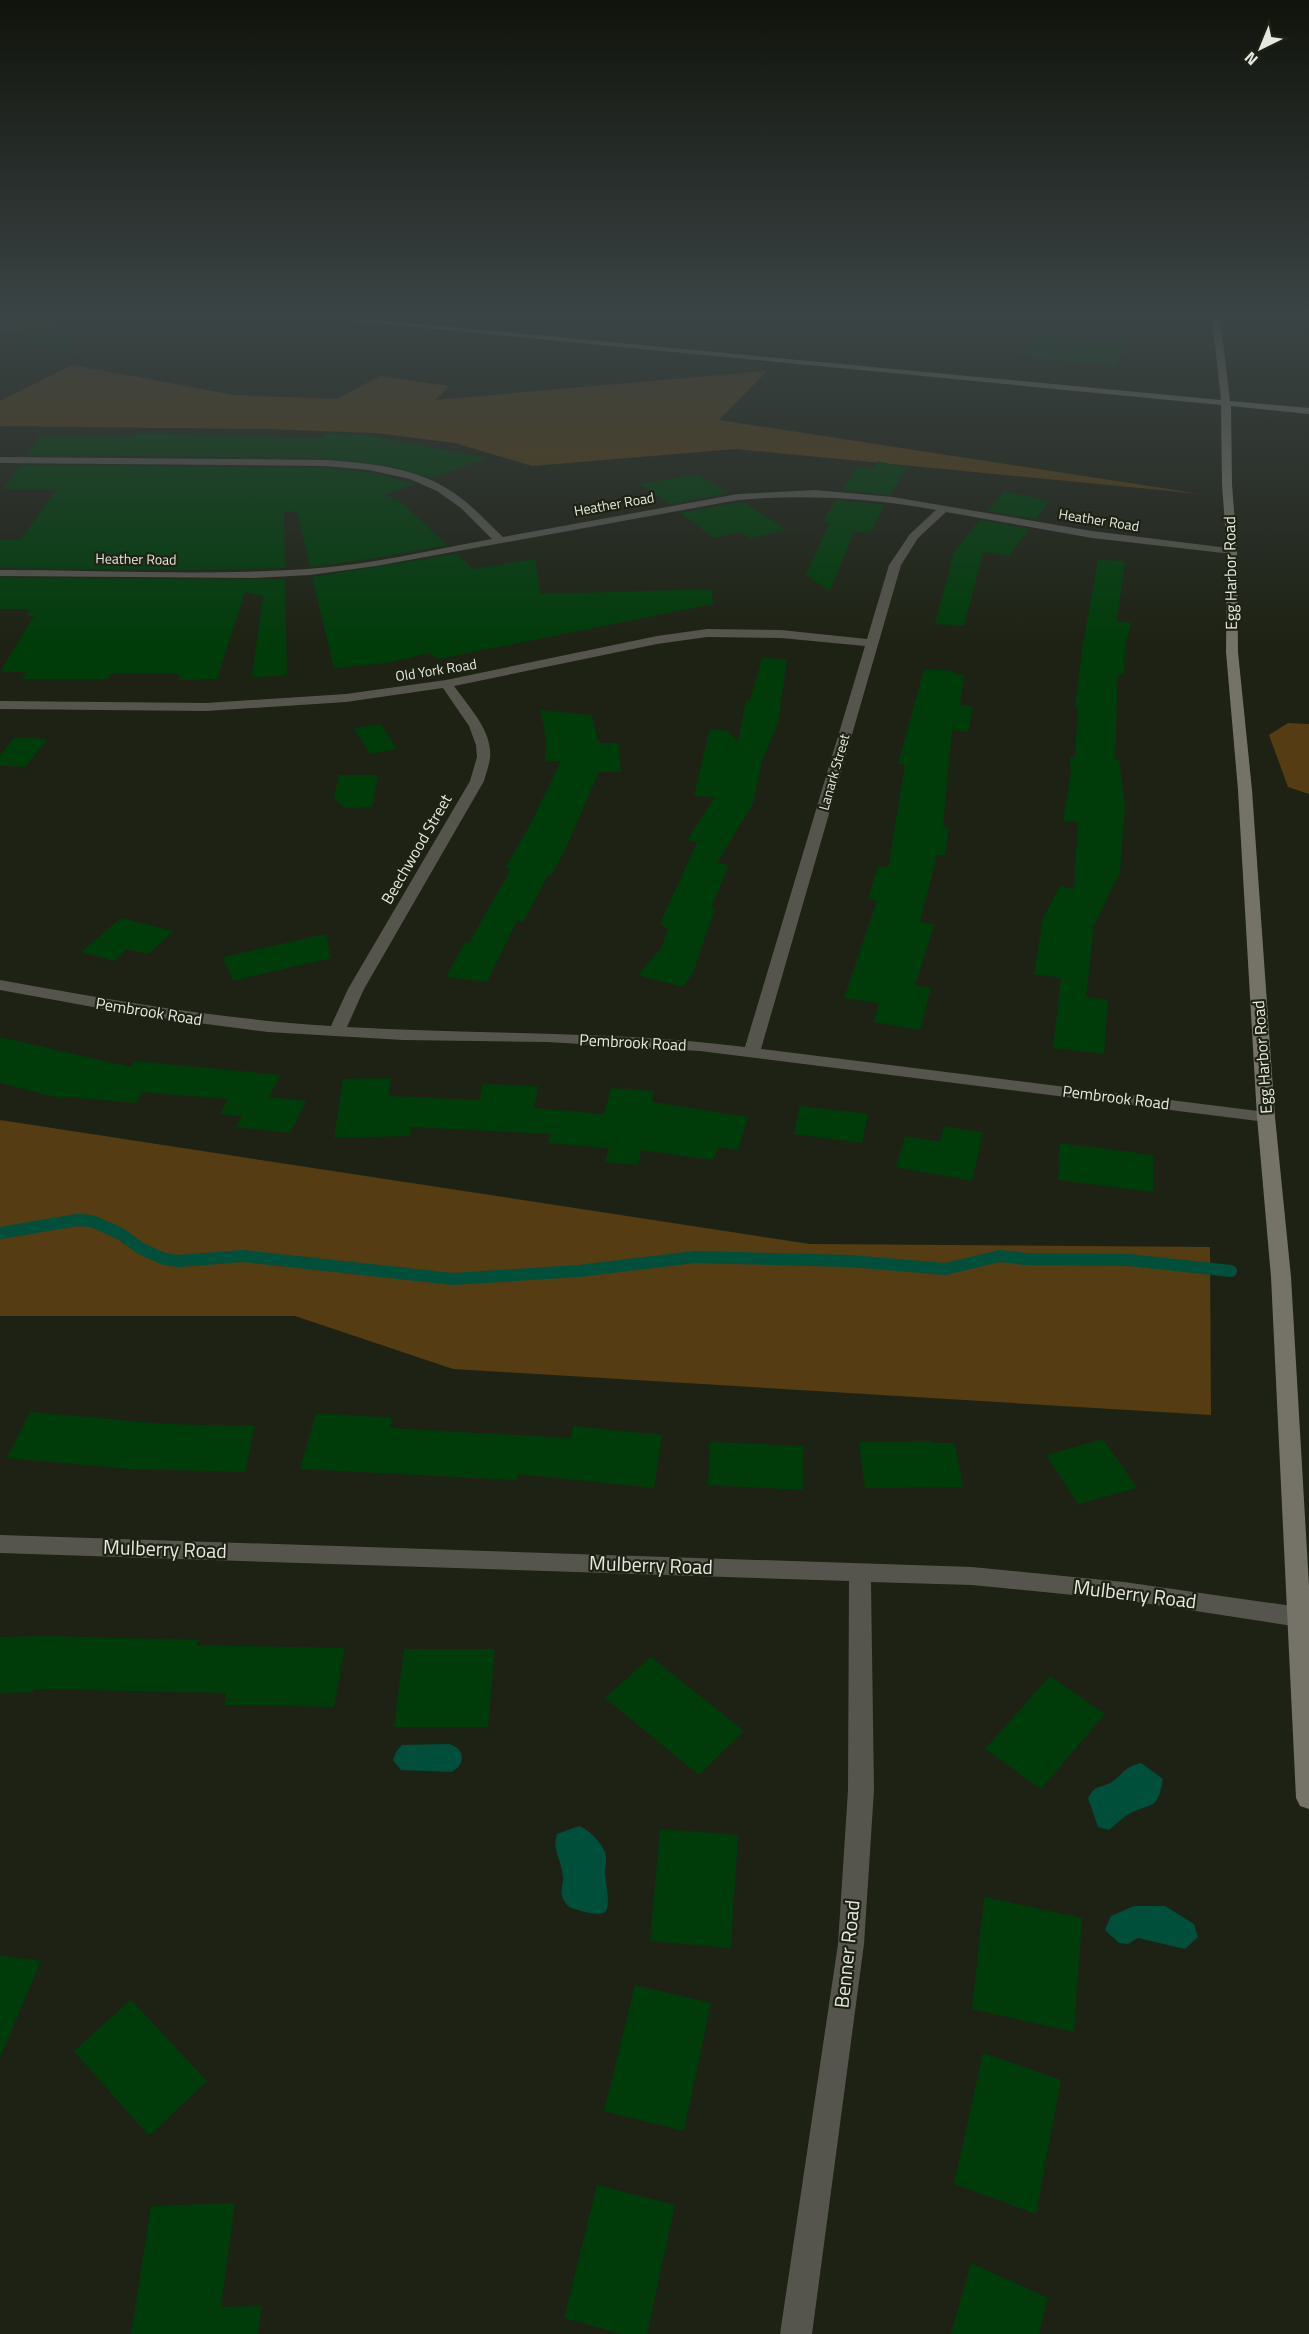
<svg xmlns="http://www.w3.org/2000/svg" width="1309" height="2334" font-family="'Titillium Web',sans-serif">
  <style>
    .green { fill: #553c13 }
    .water { fill: #004f3a }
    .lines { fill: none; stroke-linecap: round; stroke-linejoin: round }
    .stream { stroke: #004f3a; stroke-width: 12 }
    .building { fill: #003c0a }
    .street { fill: #56554d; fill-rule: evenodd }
    .secondary { fill: #757367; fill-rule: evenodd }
    .labels { text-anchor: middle; stroke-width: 4.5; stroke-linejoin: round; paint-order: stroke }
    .far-street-label { font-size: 14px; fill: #e5e9df; stroke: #1e2214 }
    .street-label { font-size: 16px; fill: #e5e9df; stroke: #1e2214 }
    .near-street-label { font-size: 20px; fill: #e5e9df; stroke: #1e2214 }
  </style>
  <rect width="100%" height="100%" fill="#1e2214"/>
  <!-- green -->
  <path class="green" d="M72 365 235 395 337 399 380 376 449 386 435 400 767 371 719 420 1201 494 736 449 532 466 455 443 376 433 267 429 0 426V401Z
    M1288 723 1309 724V794L1288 787 1269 735Z
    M0 1120 810 1244 1210 1247 1211 1415 453 1369 295 1316H0Z"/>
  <!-- water -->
  <path class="water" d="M449 1744C466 1749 466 1765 451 1772L401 1770 393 1760 396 1752 402 1745Z
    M1141 1763 1163 1779C1157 1812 1153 1801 1129 1814 1122 1818 1115 1825 1109 1830L1098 1827 1088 1798C1096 1784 1099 1789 1112 1782 1125 1773 1122 1768 1141 1763Z
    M579 1826C589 1830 601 1842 605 1852 608 1861 604 1867 605 1876 606 1884 611 1907 605 1912 599 1917 576 1910 569 1907 555 1892 566 1887 562 1871 560 1856 552 1850 557 1834Z
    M1134 1906H1165L1194 1924 1198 1937 1185 1949 1138 1938 1128 1944 1119 1943 1105 1930 1111 1916Z"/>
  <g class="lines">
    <!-- stream -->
    <path class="stream" d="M0 1233 77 1220 92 1221 121 1234 140 1248 164 1259 179 1261 243 1256 453 1279 579 1271 695 1257 850 1261 945 1269 1000 1256 1026 1259 1129 1260 1231 1271"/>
  </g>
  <!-- building -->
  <path class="building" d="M56 319 75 354 0 331V325Z
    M1038 333 1130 343 1115 367 1020 356Z
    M137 433 323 438 327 433 371 436 487 458 431 478 393 466 325 458 27 455 40 436 134 437Z
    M878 461 906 468 891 495 842 490 857 467 874 469Z
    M20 465 325 468 369 472 415 484 384 495 400 501 447 545 376 558 310 567 297 511 284 512 285 568 192 570 0 568V540H20L57 489H4Z
    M698 474 729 493 669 504 641 484Z
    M1004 491 1050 501 1036 519 988 511Z
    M836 500 885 505 870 533 854 531 830 591 806 575 830 521 822 523Z
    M743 502 787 530 750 538 740 532 714 538 680 513Z
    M980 520 1029 529 1009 556 983 552 964 626 935 624 954 552Z
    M456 554 473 569 535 559 540 594 712 589 713 604 438 659 430 653 386 663 334 668 312 577Z
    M1098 560 1125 561 1117 621 1131 623 1126 642 1124 675 1118 674 1115 760H1119L1125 806 1120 872 1094 926 1086 997 1108 1000 1104 1054 1053 1048 1061 978 1034 974 1043 918 1060 886 1074 889 1078 822 1063 821 1071 772 1070 757H1075L1078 708 1075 707 1082 650Z
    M0 578 285 579 287 675 252 677 263 596 245 592 217 679 178 680 180 674H110L108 679H22L26 672H0L34 616H27L30 609H0Z
    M762 658 787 659 778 723 762 761 753 804 717 863 729 865 711 908H715L693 973 683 987 638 975 661 948 668 929 660 924 697 842 687 840 715 797 694 796 710 729 727 731 738 741 746 701H750Z
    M924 669 955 671 954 674 964 675 960 705 973 707 968 732 952 730 943 827 949 828 945 855H937L920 922 934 925 915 986 931 988 920 1030 874 1022 879 1003 844 998 877 900 868 899 878 866 888 868 905 765 898 764Z
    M540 710 592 715 599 743H618L621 772H599L565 850 552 874H549L523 922 517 921 487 982 446 977 465 942 469 943 511 869 505 868 530 825 561 761H545V732Z
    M381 724 397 749 370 754 354 728Z
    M15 737 48 739 25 767 0 765V755Z
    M339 775H378L372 807 344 808 334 798Z
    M121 918 174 931 148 954 127 949 114 961 81 952Z
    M326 934 331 958 233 981 223 957Z
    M0 1037 131 1067 134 1061 281 1075 269 1097 306 1101 290 1133 236 1127 242 1116 220 1114 228 1099 142 1092 136 1103 65 1097 63 1099 0 1083Z
    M391 1078 388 1096 479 1100 483 1084 538 1086 534 1108 604 1114 611 1088 654 1091 652 1102 748 1117 738 1150 718 1147 713 1160 641 1150 638 1165 605 1162 609 1148 548 1143 551 1134 411 1127 410 1136 334 1138 343 1079Z
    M800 1106 868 1114 862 1143 794 1134Z
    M944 1126 983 1133 972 1181 896 1167 905 1136 940 1142Z
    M1060 1143 1153 1155V1192L1058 1180Z
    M30 1412 164 1424 255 1426 245 1472 129 1469 7 1458Z
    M316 1413 392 1418 390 1428 571 1438 573 1426 662 1435 654 1488 518 1474 517 1480 300 1469Z
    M1103 1439 1137 1488 1078 1504 1046 1455Z
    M933 1441V1443H955L963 1487 865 1488 859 1442Z
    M710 1442 803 1446V1490L708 1485Z
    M48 1636 199 1640 197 1645 345 1648 334 1707 224 1705 226 1693 34 1689 33 1692 0 1693V1637Z
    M404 1649H495L488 1727H394Z
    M651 1657 744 1731 699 1775 605 1698Z
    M1050 1676 1105 1714 1041 1789 985 1749Z
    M660 1829 738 1835 731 1948 650 1941Z
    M984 1897 1082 1918 1074 2032 972 2009Z
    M0 1955 41 1961 0 2058Z
    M635 1985 711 2003 684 2131 604 2111Z
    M131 2000 207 2081 149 2136 74 2051Z
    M983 2053 1061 2080 1036 2214 954 2184Z
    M597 2185 675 2205 647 2334H621L564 2318Z
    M235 2203 221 2307 262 2306 258 2334H131L151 2206Z
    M971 2263 1048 2298 1039 2334H951Z"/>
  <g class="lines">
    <!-- street -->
    <path class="street" d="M0 457 325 460C369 463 417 467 454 493 472 505 487 522 503 537L738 494 815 490 893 497 1092 531 1236 549V553L1232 554 1092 538 946 512 918 538 901 565 761 1049 1266 1112 1272 1113 1275 1117 1272 1121 1266 1122 700 1051 547 1042 403 1040 268 1032 137 1015 0 990V980C110 1000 219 1019 331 1026L348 989 470 781 477 757 476 745 469 726 443 688 346 702 206 711 0 709V701L206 703 346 694 446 680 657 636 707 629 781 630 867 639 889 565 910 534 936 510C870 498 805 494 738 500L376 566 310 575 254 578 0 576V570C102 570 205 576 307 569 369 565 431 550 492 539L461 508 437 491 410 479 369 470 325 466 0 463ZM707 637 781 638 865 646 745 1047C613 1030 480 1035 347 1027L364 989 484 781C486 773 489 766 490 758 493 731 468 706 454 686L657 644Z
      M0 1535 972 1567 1124 1582 1299 1607 1307 1610V1624L1299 1627 1124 1600 972 1585 871 1582 874 1790 864 1944 812 2334H780L838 1944 848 1790 849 1581 0 1553Z"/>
    <!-- secondary -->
    <path class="secondary" d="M312 317H346L1221 400 1212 317H1220L1230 401 1309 408V414L1231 406 1232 484 1237 551 1238 652 1252 790 1275 1117 1291 1277 1309 1586V1809L1300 1806 1296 1798 1271 1277 1257 1117 1238 790 1226 652 1227 551 1222 484 1221 405Z"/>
  </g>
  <!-- sky -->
  <linearGradient id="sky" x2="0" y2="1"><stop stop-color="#10130b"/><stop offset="0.49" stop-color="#3b4445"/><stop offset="1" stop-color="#3b4445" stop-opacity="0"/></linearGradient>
  <rect width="1309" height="644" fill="url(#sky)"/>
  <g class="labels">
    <!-- far-street labels -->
    <g class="far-street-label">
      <text transform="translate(614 504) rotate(-10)" y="5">Heather Road</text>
      <text transform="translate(1099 520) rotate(9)" y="5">Heather Road</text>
      <text transform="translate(136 559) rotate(1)" y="5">Heather Road</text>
      <text transform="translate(436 670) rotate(-9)" y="5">Old York Road</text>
      <text transform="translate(834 772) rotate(-74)" y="5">Lanark Street</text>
    </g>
    <!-- street labels -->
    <g class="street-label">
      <text transform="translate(1230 573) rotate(-91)" y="6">Egg Harbor Road</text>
      <text transform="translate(416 849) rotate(-60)" y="6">Beechwood Street</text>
      <text transform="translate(149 1011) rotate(9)" y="6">Pembrook Road</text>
      <text transform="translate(633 1042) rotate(3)" y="6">Pembrook Road</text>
      <text transform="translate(1262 1057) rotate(-94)" y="6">Egg Harbor Road</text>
      <text transform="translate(1116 1097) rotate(7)" y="6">Pembrook Road</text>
    </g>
    <!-- near-street labels -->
    <g class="near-street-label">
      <text transform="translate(165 1549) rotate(2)" y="7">Mulberry Road</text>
      <text transform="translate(651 1565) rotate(2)" y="7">Mulberry Road</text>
      <text transform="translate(1135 1594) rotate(7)" y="7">Mulberry Road</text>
      <text transform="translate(847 1954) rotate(-84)" y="7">Benner Road</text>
    </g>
  </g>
  <!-- north arrow -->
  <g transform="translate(1261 48) rotate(223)" stroke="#1e2214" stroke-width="4.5" paint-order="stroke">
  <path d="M0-4.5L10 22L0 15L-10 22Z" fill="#e5e9df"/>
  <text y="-9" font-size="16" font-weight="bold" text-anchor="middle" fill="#e5e9df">N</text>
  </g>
</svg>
